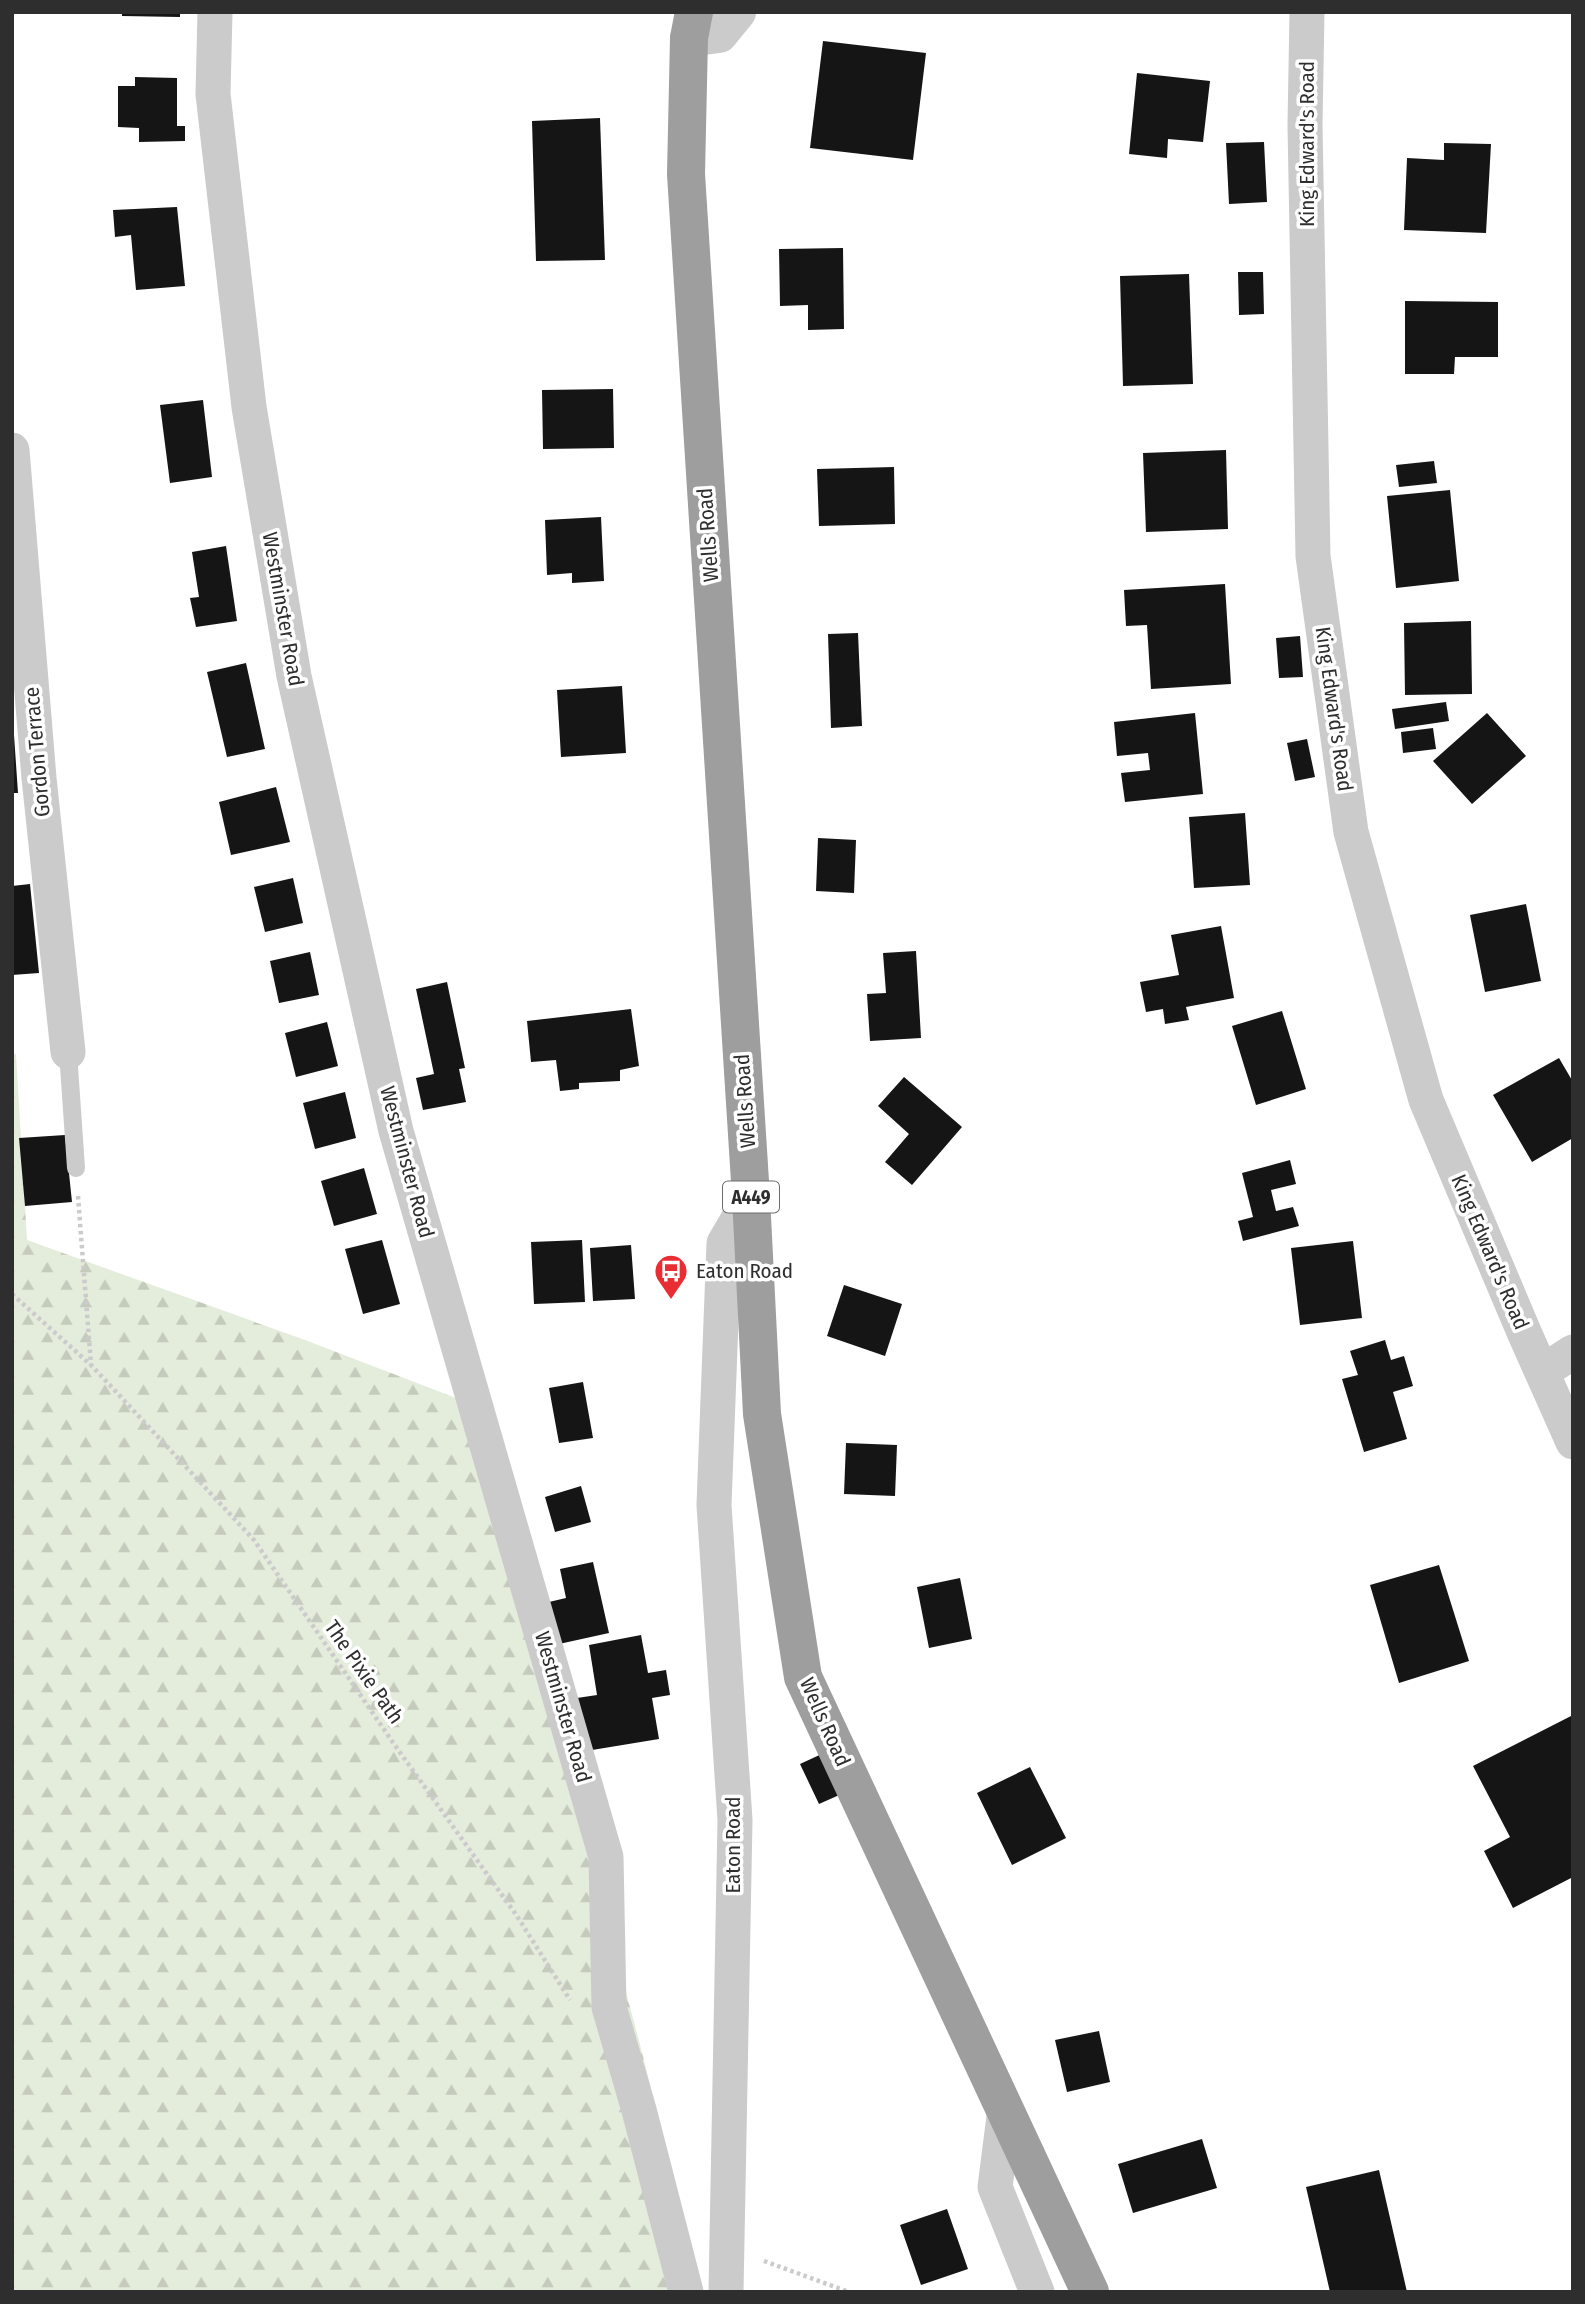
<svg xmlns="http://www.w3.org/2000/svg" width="1585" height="2304" font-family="'Fira Sans Condensed',sans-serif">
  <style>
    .forest { fill: url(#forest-firs) }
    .building { fill: #151515 }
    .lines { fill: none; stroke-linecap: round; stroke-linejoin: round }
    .path { stroke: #cbcbcb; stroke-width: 4.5; stroke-dasharray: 3.5 3.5; stroke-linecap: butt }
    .service { stroke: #cbcbcb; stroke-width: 18 }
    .minor { stroke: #cbcbcb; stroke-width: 35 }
    .tertiary { stroke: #cbcbcb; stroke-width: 38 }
    .trunk { stroke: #9e9e9e; stroke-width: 38 }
    .labels { text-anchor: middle; stroke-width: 7; stroke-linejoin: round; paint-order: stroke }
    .shield { fill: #fff; stroke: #6d6d6d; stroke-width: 2 }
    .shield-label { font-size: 19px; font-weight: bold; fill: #2e2e2e }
    .street-label { font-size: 21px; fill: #2e2e2e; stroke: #fff }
    .poi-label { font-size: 21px; fill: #2e2e2e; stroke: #fff; text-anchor: start }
  </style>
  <defs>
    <pattern id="forest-firs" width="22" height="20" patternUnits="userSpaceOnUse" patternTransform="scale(1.75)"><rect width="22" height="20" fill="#e4ecdc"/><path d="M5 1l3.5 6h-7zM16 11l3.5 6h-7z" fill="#c4cbbd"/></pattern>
  </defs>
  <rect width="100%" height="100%" fill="#fff"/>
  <!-- forest -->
  <path class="forest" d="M12 1054H16L27 1240 305 1340 469 1403 638 2037 703 2292H12Z"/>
  <!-- building -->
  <path class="building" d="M122 12H180V17L122 16Z
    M823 41 926 53 913 160 810 148Z
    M1137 73 1210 81 1203 142 1168 139 1167 158 1129 154Z
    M135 77 177 78V126H185V141L139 142V128L118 127V86H135Z
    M600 118 605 260 536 261 532 121Z
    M1264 142 1267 202 1229 204 1226 143Z
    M1444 143 1491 144 1486 233 1404 230 1407 158 1444 160Z
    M177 207 185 286 136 290 131 235 115 237 113 210Z
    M843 248 844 329 808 330V305L780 306 779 249Z
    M1238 272H1263L1264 314 1239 315Z
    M1189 274 1193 384 1123 386 1120 276Z
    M1405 301 1498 302V357H1455L1454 374H1405Z
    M613 389 614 448 543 449 542 390Z
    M203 400 212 477 170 483 160 405Z
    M1226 450 1228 529 1146 532 1143 453Z
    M1434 461 1437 483 1399 487 1396 465Z
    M894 467 895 524 819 526 817 469Z
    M1450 490 1459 581 1396 588 1387 496Z
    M601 517 604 581 572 583V573L547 575 545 520Z
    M226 546 237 621 196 627 190 598 199 597 192 552Z
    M1225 584 1231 684 1151 689 1147 625 1126 626 1124 590Z
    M1471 621 1472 694 1405 695 1404 623Z
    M858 633 862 726 831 728 828 634Z
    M1300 636 1303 677 1279 678 1276 638Z
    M246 663 265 749 227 757 207 672Z
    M622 686 626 753 561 757 557 690Z
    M1446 702 1449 721 1395 729 1392 709Z
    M1195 713 1203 794 1125 802 1121 773 1150 770 1148 753 1117 756 1114 722Z
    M1487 713 1526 756 1472 804 1433 761Z
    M1433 728 1436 749 1403 753 1401 732Z
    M12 735H14L18 793H12Z
    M1307 739 1315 777 1295 781 1287 743Z
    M276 787 290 842 231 855 219 802Z
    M1245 813 1250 885 1194 888 1189 817Z
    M818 838 856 840 854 893 816 891Z
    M293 878 303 923 265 932 254 887Z
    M30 884 39 973 12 975V886Z
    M1526 904 1541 981 1485 992 1470 915Z
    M1221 926 1234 998 1186 1007 1189 1020 1165 1024 1163 1009 1146 1012 1140 982 1179 975 1171 935Z
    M916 951 921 1038 870 1041 867 994 886 993 883 953Z
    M310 952 319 995 279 1003 270 961Z
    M447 982 465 1068 459 1069 466 1102 423 1110 416 1078 434 1074 416 989Z
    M631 1009 639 1066 620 1070V1081L579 1083V1089L560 1091 556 1060 531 1062 527 1021Z
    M1282 1011 1306 1089 1256 1105 1232 1026Z
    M327 1022 338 1066 296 1077 285 1033Z
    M1559 1058 1573 1082V1138L1532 1162 1493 1095Z
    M904 1077 962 1127 912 1185 885 1162 909 1134 878 1106Z
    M345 1092 356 1138 315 1149 303 1103Z
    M65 1135 72 1202 25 1206 19 1138Z
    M1290 1160 1296 1184 1271 1190 1276 1211 1293 1207 1299 1226 1243 1241 1238 1221 1253 1217 1242 1173Z
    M364 1168 377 1214 334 1226 321 1181Z
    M382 1240 400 1304 363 1314 345 1249Z
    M582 1240 585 1302 534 1304 531 1242Z
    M1353 1241 1362 1318 1300 1325 1291 1248Z
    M631 1245 635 1299 593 1301 590 1248Z
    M844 1285 902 1304 885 1356 827 1336Z
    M1385 1340 1391 1360 1404 1356 1413 1386 1393 1392 1407 1439 1364 1452 1342 1379 1358 1375 1350 1351Z
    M583 1382 593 1438 559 1443 549 1388Z
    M846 1443 897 1445 895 1496 844 1494Z
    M581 1486 591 1522 555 1532 545 1497Z
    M593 1562 609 1633 559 1644 549 1602 566 1598 560 1569Z
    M1439 1565 1469 1661 1399 1683 1370 1585Z
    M960 1578 972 1639 929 1648 917 1587Z
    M641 1635 648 1673 666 1670 670 1695 652 1698 659 1739 586 1751 577 1698 597 1695 589 1645Z
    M1573 1715V1877L1513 1908 1484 1851 1510 1837 1473 1766Z
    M826 1752 846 1792 819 1804 800 1764Z
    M1030 1767 1066 1838 1012 1865 977 1793Z
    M1099 2031 1110 2082 1067 2092 1055 2040Z
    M1202 2139 1217 2188 1133 2213 1118 2164Z
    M1379 2170 1407 2292H1330L1306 2187Z
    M947 2209 968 2269 921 2285 900 2225Z"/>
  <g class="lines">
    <!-- path -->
    <path class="path" d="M78 1196 91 1365
      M12 1294 92 1366 254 1540 394 1744 517 1916 570 2000
      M764 2261 849 2292"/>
    <!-- service -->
    <path class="service" d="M68 1052 76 1168"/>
    <!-- minor -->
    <path class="minor" d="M215 12 213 94 249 407 294 676 396 1131 606 1857 609 2007 639 2110 686 2292
      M1307 12 1305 125 1313 556 1351 832 1426 1100 1524 1332 1573 1442
      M12 450 39 778 68 1052
      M1542 1372 1573 1352
      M1005 2109 995 2187 1037 2292
      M726 2292 735 1820 714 1505 724 1243 751 1197"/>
    <!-- tertiary -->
    <path class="tertiary" d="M689 38 719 34 737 12"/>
    <!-- trunk -->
    <path class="trunk" d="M694 12 689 38 686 174 751 1197 762 1414 803 1677 1090 2292"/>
  </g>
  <!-- icons -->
  <defs>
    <symbol id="bus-pin" viewBox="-11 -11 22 30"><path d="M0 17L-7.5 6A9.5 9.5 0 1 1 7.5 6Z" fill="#e82e32" stroke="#fff"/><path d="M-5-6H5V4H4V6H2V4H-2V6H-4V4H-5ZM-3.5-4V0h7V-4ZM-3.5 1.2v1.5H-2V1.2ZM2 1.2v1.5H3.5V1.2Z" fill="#fff"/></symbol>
  </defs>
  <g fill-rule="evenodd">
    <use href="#bus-pin" x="652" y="1252" width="38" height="52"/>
  </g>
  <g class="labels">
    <!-- shield labels -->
    <rect class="shield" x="723" y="1181.5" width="56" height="31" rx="5"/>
    <g class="shield-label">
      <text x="751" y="1204">A449</text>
    </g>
    <!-- street labels -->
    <g class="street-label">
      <text transform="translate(1307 144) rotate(-90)" y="7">King Edward's Road</text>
      <text transform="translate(708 535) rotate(-94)" y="7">Wells Road</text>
      <text transform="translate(283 609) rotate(80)" y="7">Westminster Road</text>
      <text transform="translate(1334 709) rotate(82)" y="7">King Edward's Road</text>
      <text transform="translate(37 752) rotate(-95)" y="7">Gordon Terrace</text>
      <text transform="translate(745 1101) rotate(-94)" y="7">Wells Road</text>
      <text transform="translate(407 1162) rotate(75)" y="7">Westminster Road</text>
      <text transform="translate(1490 1252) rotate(67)" y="7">King Edward's Road</text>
      <text transform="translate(364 1672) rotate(55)" y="7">The Pixie Path</text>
      <text transform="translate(563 1707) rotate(74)" y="7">Westminster Road</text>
      <text transform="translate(825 1722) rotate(66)" y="7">Wells Road</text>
      <text transform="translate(733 1845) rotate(-90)" y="7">Eaton Road</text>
    </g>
    <!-- poi labels -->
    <g class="poi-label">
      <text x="696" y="1278">Eaton Road</text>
    </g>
  </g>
  <!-- border -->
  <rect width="1585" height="2304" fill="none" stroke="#2e2e2e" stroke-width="28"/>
</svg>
